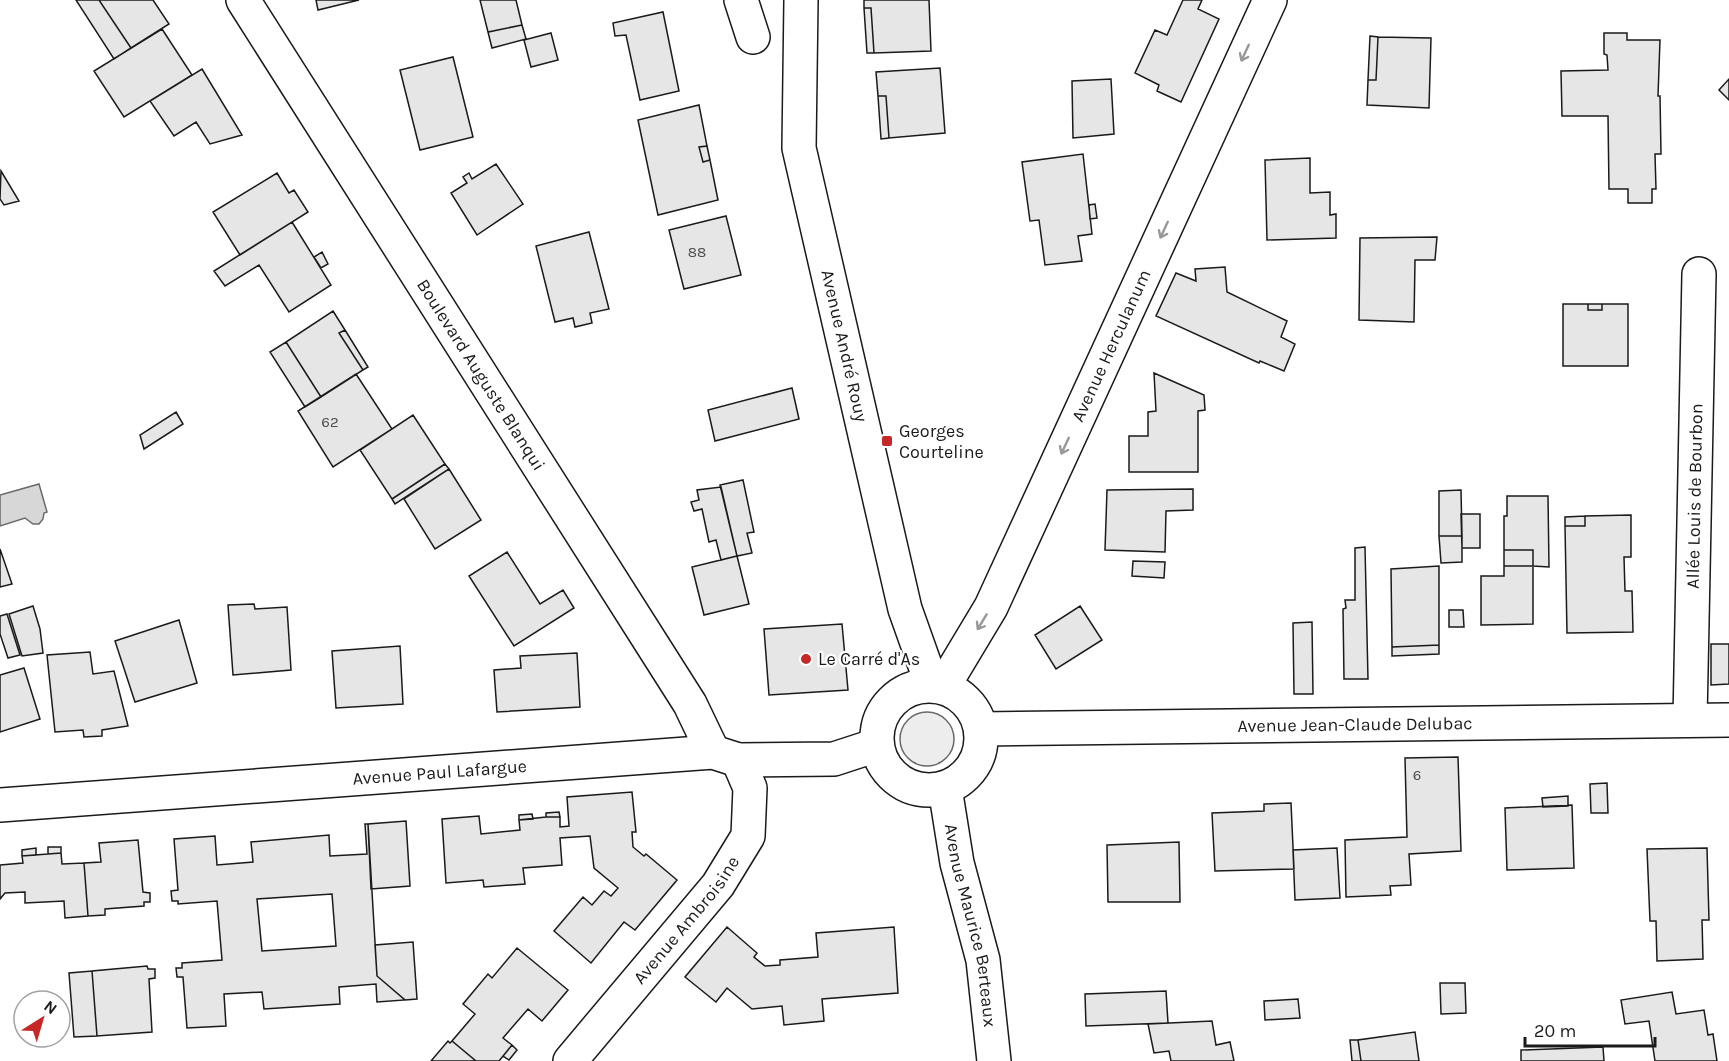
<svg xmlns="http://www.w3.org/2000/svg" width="1729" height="1061" font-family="Karla,sans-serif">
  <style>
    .green { fill: #ededed; stroke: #6a6a6a; stroke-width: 1.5 }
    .water { fill: #d7d7d7; stroke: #6a6a6a; stroke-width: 1.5 }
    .building { fill: #e6e6e6; stroke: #1a1a1a; stroke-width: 1.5; fill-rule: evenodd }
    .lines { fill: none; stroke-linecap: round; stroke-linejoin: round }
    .minor-casing { stroke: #1a1a1a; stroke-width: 36 }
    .tertiary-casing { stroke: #1a1a1a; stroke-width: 36 }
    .secondary-casing { stroke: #1a1a1a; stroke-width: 36 }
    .minor { stroke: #fff; stroke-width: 33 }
    .tertiary { stroke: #fff; stroke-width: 33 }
    .secondary { stroke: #fff; stroke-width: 33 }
    .oneway { stroke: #989898 }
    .poi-dot { fill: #c62828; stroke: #fff; stroke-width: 2 }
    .labels { text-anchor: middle; stroke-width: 4.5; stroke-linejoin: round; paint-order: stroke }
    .number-label { font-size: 15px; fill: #4d4d4d }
    .street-label { font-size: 18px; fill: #1a1a1a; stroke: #fff }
    .poi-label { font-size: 18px; fill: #1a1a1a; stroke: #fff; text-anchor: start }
  </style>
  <rect width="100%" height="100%" fill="#fff"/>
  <!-- green -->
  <path class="green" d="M900 739a27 27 0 1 1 54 0a27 27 0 1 1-54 0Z"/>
  <!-- water -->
  <path class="water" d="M39 484 47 512 44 513 43 519 39 524H33L25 518 0 526V495Z"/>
  <!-- building -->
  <path class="building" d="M76 0H99L131 48 114 59Z
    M99 0H153L169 24 131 48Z
    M316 0H359L318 10Z
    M480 0H516L522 25 488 32Z
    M864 0H929L931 51 874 53 871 8H864Z
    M1183 0H1202L1198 9 1219 19 1181 102 1157 91 1159 85 1135 73 1155 30 1167 35Z
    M864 8H871L874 53H867Z
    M663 12 679 91 640 100 626 35 615 36 613 23Z
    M522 25 526 39 492 48 488 32Z
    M162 29 192 75 124 117 94 71Z
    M551 33 558 60 531 67 524 40Z
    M1604 33H1627V40H1660L1658 96H1660L1661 154H1655L1656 189H1652V203H1628V189H1609L1608 116H1562L1561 71 1608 70 1607 55 1604 54Z
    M1370 36 1378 37 1376 80H1368Z
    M1378 37 1431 38 1429 108 1367 105 1368 80H1376Z
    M453 57 473 137 420 150 400 70Z
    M940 68 945 133 889 138 886 96H878L876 72Z
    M202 69 242 135 210 144 196 122 174 136 150 101Z
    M1111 79 1114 134 1073 138 1072 81Z
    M1729 79V100L1719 90Z
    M878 96H886L889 138 881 139Z
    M699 105 707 146 699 147 703 162 710 160 718 200 658 215 638 120Z
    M707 146 710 160 703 162 699 147Z
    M1083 154 1092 234 1078 236 1082 261 1045 265 1039 220 1030 221 1022 162Z
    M1310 158V193L1330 192V215L1336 214V238L1267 240 1265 160Z
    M496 164 523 204 477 235 451 193 467 183 463 177 469 173 472 179Z
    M1 171 19 201 4 205 0 199Z
    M277 173 289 193 294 190 308 212 240 255 213 212Z
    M1095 204 1097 218 1090 219 1089 205Z
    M726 216 741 275 684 289 669 230Z
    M292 222 331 285 289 312 259 265 225 286 214 271Z
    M589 232 609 309 590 313 592 323 575 327 573 318 555 322 536 246Z
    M1437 237 1435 260H1415L1414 322 1359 320 1360 238Z
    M322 252 328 264 321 268 314 257Z
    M1225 267 1227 292 1287 321 1281 337 1295 344 1284 371 1260 361 1259 363 1156 316 1176 273 1196 281 1195 269Z
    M1563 304H1588V310H1602V304H1628V366H1563Z
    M1588 304H1602V310H1588Z
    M333 311 345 330 339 333 363 370 321 397 286 342Z
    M345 330 368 367 363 370 339 333Z
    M286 342 321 397 305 407 270 352Z
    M1154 373 1204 395 1205 410 1198 411V472H1129V436H1148V412L1156 411Z
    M356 374 392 429 333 467 298 411Z
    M792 388 799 419 715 441 708 410Z
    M176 412 183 424 144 449 140 435Z
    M413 415 445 464 392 499 360 450Z
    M445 464 449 469 395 504 392 499Z
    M449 469 481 520 435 549 404 499Z
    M743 480 754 532 747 533 752 553 737 556 720 485Z
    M721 487 737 556 721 560 716 540 709 542 702 509 694 511 691 502 699 500 697 490Z
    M1193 489V510L1166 511 1165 552 1105 550 1107 490Z
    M1461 490 1462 536H1439V491Z
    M1507 496H1548L1549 567 1533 566V550H1504V516H1507Z
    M1461 514H1480V548H1462Z
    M1631 515V557H1624L1625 591H1632L1633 632 1567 633 1565 526H1585V516Z
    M1585 516V526H1565V517Z
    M1439 536H1462V562L1441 563Z
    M1365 547 1368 679H1344L1343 609 1346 608 1345 600H1355V548Z
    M0 549 12 584 0 587Z
    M1504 550H1533V566H1504Z
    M507 552 540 604 563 590 574 608 514 646 469 576Z
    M737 556 749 604 704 615 692 567Z
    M1133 561 1165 562 1164 578 1132 576Z
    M1439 566V645L1392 647 1391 569Z
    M1504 566H1533V624L1481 625V576H1504Z
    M254 604 255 609 287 607 291 670 233 675 228 605Z
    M33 606 40 629 43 653 22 656 9 614Z
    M1080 606 1102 640 1056 669 1035 635Z
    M1449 610H1463L1464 627H1449Z
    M7 614 20 655 8 658 0 634V616Z
    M179 620 197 683 135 702 115 641Z
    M1312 622 1313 694H1294L1293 623Z
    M842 624 848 690 769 695 764 629Z
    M1711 644H1729V684L1711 685Z
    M1439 645V654L1392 656V647Z
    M400 646 403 704 336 708 332 651Z
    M90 652 93 674 114 671 128 726 102 730V736L84 737 83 730 55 732 47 655Z
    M577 653 580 707 497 712 494 670 521 668 520 656Z
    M24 668 40 719 0 732V675Z
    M1458 757 1461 851 1409 854 1411 885 1390 886 1391 895 1346 897 1345 840 1407 837 1405 758Z
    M1607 783 1608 813H1591L1590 784Z
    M632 792 636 832H632L633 847 644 856 646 854 677 880 635 930 624 922 591 963 554 931 583 897 592 905 604 891 611 896 618 888 594 868 590 836 560 838 562 865 523 868 525 884 484 887 483 880 446 883 442 819 479 816 481 834 520 830 519 820 546 817H560V827L569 826 567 797Z
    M1568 796V806L1543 807 1542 798Z
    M1291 803 1294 869 1215 871 1212 813 1264 811V804Z
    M1572 805 1574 868 1507 870 1505 808Z
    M559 812 560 817H546V813Z
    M532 814 533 819 519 820V815Z
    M406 821 410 886 371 889 368 824Z
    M365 824H368L377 976 405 1000 377 1002 376 984 339 987 340 1004 264 1009 262 992 224 994 226 1026 187 1028 183 977H177L176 968H182V963L222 960 217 901 178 904V901H172L171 891 178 890 174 839 215 836 217 865 253 862 251 842 329 835 330 856 367 854ZM332 894 336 946 262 951 257 899Z
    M138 840 143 892 150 893V902H144V906L105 909V915L88 916 84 863 101 862 99 843Z
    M1179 842 1180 902H1108L1107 845Z
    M48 847H61V853L48 854Z
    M36 848V855L22 856V850Z
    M1337 848 1340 898 1295 900 1293 850Z
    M1707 848 1709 920H1702L1703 959 1657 961 1656 921H1650L1647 849Z
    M61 853 62 864 84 863 88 916 65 918 64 901 25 903V892L5 893 0 899V865L23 863 22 856Z
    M727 927 757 953 754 957 765 966 780 965V960L818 957 816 933 894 927 898 993 822 999 824 1021 784 1025 782 1006 752 1009 727 988 716 1002 685 977Z
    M413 942 417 999 405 1000 377 976 375 945Z
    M517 948 568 990 542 1021 528 1009 503 1038 512 1045 499 1061H476L452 1041 475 1014 463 1004 488 974 492 978Z
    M147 966 148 969H155V978L149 979 152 1032 97 1036 92 971Z
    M92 971 97 1036 74 1037 69 973Z
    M1440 983H1465L1466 1013 1441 1014Z
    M1166 991 1168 1023 1086 1026 1085 994Z
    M1672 992 1676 1014 1704 1010 1708 1035 1713 1034 1717 1061H1655L1649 1021 1625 1024 1621 1000Z
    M1298 999 1300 1018 1265 1020 1264 1001Z
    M1212 1021 1216 1045 1230 1042 1234 1061H1171L1169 1051 1154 1053 1148 1024Z
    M1415 1032 1419 1061H1361L1358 1040Z
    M1350 1040H1358L1361 1061H1352Z
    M448 1041 450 1043 452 1041 476 1061H431Z
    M512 1045 517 1050 509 1060 503 1056Z
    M1603 1047 1604 1061H1521V1050Z"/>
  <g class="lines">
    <defs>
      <g id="minor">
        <path id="s1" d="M243 0 690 704 713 752"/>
        <path id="s2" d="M943 687 991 607 1270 0"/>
        <path id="s3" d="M1690 720 1699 274"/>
        <path id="s4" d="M570 1061 718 885 748 836 750 788 738 760"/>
      </g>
      <g id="tertiary">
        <path d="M741 0 753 37"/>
        <path id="s5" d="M981 729 1729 720"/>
        <path id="s6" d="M0 805 713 752 738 760 834 759 877 745"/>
      </g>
      <g id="secondary">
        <path id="s7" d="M801 0 799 148 905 609 932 685"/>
        <circle cx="929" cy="738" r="52"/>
        <path id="s8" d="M945 788 957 863 983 960 994 1061"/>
      </g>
    </defs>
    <!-- minor casing -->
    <use href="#minor" class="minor-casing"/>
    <!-- tertiary casing -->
    <use href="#tertiary" class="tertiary-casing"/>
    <!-- secondary casing -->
    <use href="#secondary" class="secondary-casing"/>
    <!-- minor -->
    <use href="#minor" class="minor"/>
    <!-- tertiary -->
    <use href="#tertiary" class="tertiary"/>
    <!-- secondary -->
    <use href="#secondary" class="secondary"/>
  </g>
  <!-- one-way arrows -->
  <defs><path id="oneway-shaft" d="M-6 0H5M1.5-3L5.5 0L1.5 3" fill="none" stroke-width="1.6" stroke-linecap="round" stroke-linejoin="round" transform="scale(1.5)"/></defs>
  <g class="oneway">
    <use href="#oneway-shaft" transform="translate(1245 53) rotate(115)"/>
    <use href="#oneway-shaft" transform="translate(1164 230) rotate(115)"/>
    <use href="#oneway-shaft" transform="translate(1065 446) rotate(115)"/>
    <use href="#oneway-shaft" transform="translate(982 622) rotate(121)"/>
  </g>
  <!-- markers -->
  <g class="poi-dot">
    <rect x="881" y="435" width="12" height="12" rx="3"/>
    <circle cx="806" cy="659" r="6"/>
  </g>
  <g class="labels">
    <!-- number labels -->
    <g class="number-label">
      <text x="697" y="257">88</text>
      <text x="330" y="427">62</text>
      <text x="1417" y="780">6</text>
    </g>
    <!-- street labels -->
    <g class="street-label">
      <text dy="6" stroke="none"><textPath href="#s7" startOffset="351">Avenue André Rouy</textPath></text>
      <text dy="6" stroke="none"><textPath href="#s2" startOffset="381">Avenue Herculanum</textPath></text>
      <text dy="6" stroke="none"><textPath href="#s1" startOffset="444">Boulevard Auguste Blanqui</textPath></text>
      <text dy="6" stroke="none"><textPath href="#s3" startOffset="224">Allée Louis de Bourbon</textPath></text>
      <text dy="6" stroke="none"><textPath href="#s5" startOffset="374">Avenue Jean-Claude Delubac</textPath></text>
      <text dy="6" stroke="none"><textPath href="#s6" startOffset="441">Avenue Paul Lafargue</textPath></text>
      <text dy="6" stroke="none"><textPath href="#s4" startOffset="183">Avenue Ambroisine</textPath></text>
      <text dy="6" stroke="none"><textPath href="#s8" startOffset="140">Avenue Maurice Berteaux</textPath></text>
    </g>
    <!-- poi labels -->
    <g class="poi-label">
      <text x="899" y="437">Georges<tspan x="899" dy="21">Courteline</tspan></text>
      <text x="818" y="665">Le Carré d'As</text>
    </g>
  </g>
  <!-- north arrow -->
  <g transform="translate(42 1019) rotate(37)"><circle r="28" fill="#ffffff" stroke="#a3a3a3" stroke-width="1.5"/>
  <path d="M0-4.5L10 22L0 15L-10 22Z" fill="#c62828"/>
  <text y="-9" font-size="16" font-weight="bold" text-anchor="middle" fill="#1a1a1a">N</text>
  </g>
  <!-- scale -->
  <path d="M1525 1037v9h130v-9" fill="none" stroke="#1a1a1a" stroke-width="3"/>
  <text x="1534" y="1037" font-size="18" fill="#1a1a1a" stroke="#ffffff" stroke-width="4.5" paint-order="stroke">20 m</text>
</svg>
